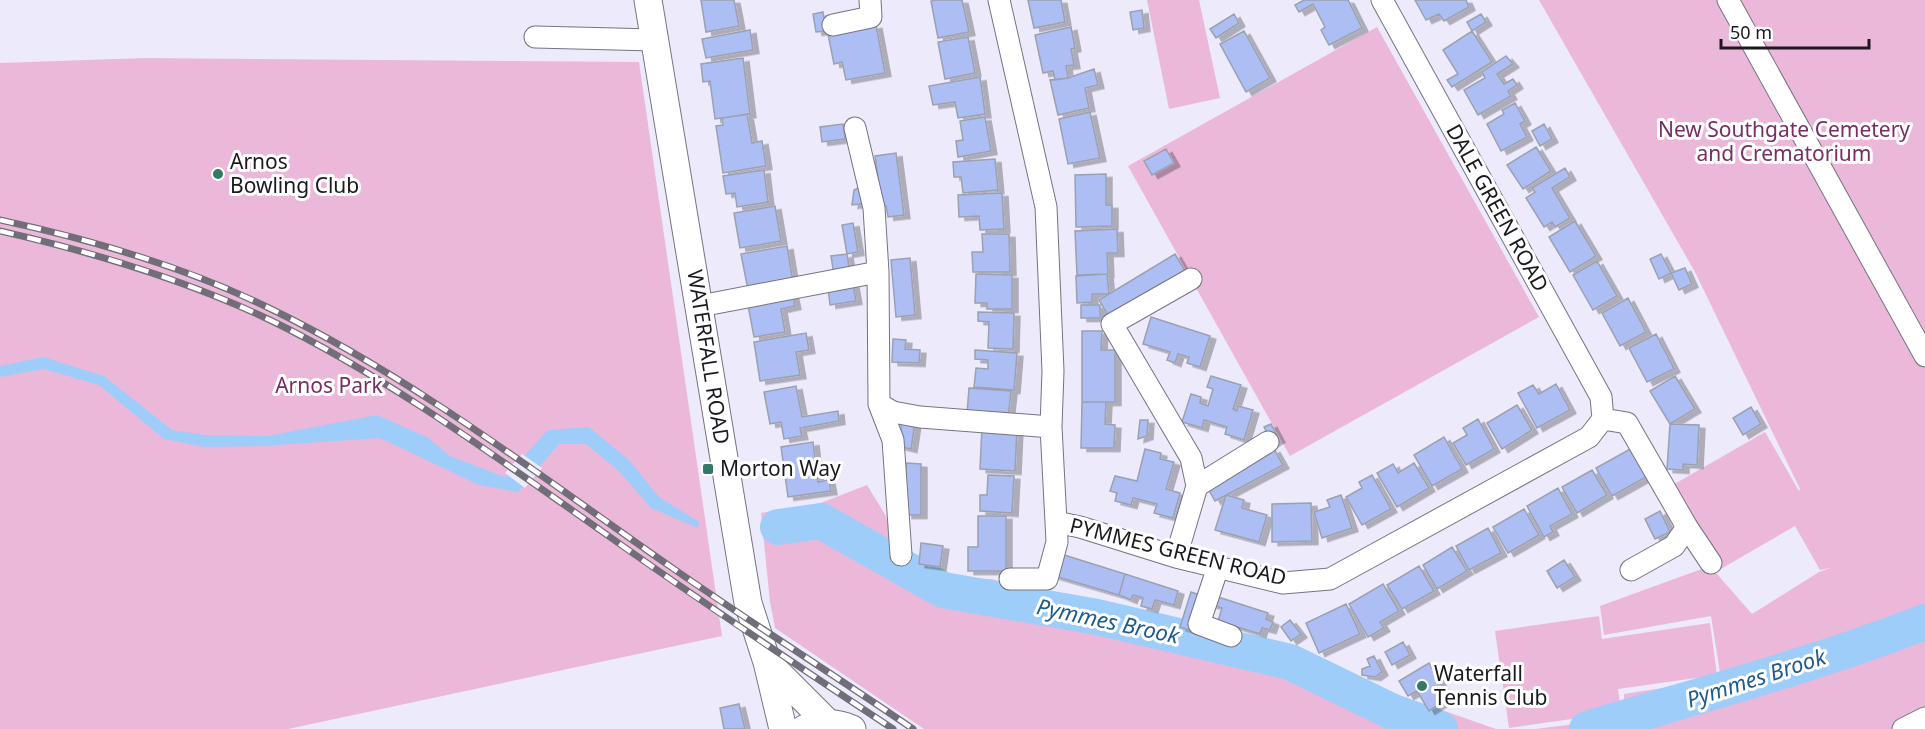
<svg xmlns="http://www.w3.org/2000/svg" width="1925" height="729" font-family="'Noto Sans',sans-serif">
  <style>
    .green { fill: #ebb8d9 }
    .water { fill: #9fcdf9 }
    .pier { fill: #edeafc }
    .lines { fill: none; stroke-linecap: round; stroke-linejoin: round }
    .river { stroke: #9fcdf9; stroke-width: 36 }
    .building { fill: #acbef4; stroke: #9ba1b0; stroke-width: 1.5; filter: url(#shadow) }
    .minor-casing { stroke: #767382; stroke-width: 23 }
    .major-casing { stroke: #767382; stroke-width: 29 }
    .minor { stroke: #fff; stroke-width: 21 }
    .major { stroke: #fff; stroke-width: 27 }
    .rail-casing { stroke: #716e79; stroke-width: 7 }
    .rail { stroke: #fff; stroke-width: 4.5; stroke-dasharray: 14; stroke-linecap: butt }
    .poi-dot { fill: #34786a; stroke: #fff; stroke-width: 2 }
    .labels { text-anchor: middle; stroke-width: 6; stroke-linejoin: round; paint-order: stroke }
    .park-label { font-size: 21px; fill: #7a2c64; stroke: #fff }
    .poi-label { font-size: 21px; fill: #1b191f; stroke: #fff; text-anchor: start }
    .street-label { font-size: 21px; fill: #1b191f; stroke: #fff }
    .water-label { font-size: 22px; font-style: italic; fill: #1d5a8d; stroke: #fff }
  </style>
  <defs>
    <filter id="shadow"><feDropShadow dx="6" dy="3.5" stdDeviation="0" flood-color="#0004"/></filter>
  </defs>
  <rect width="100%" height="100%" fill="#edeafc"/>
  <!-- green -->
  <path class="green" d="M1147 0H1199L1220 98 1169 109Z
    M1539 0H1925V713L1891 729H1535L1625 718 1624 694 1721 679 1711 616 1604 635 1600 606 1710 566 1752 614 1819 572 1830 568 1820 570 1795 526 1719 570 1671 486 1765 432 1799 491 1800 489 1695 272Z
    M1377 27 1539 317 1290 456 1128 166Z
    M145 58 639 62 722 636 288 729H0V63Z
    M867 485 886 516 899 577 992 579 1058 601 1301 661 1496 729H924L775 628 770 602 761 513 818 504Z
    M1599 616 1602 639 1710 623 1717 675 1618 689 1621 712 1509 728 1495 631Z"/>
  <!-- water -->
  <path class="water" d="M43 357 104 376 172 430 206 435 267 436 377 415 427 437 450 456 505 477 548 430 589 427 629 460 659 497 699 522 698 528 651 508 619 471 586 444H559L518 492 479 485 380 438 264 446 205 447 164 439 99 385 44 369 0 377V366Z"/>
  <!-- pier -->
  <path class="pier" d="M522 454 542 468 525 488 505 473Z"/>
  <g class="lines">
    <!-- river -->
    <path class="river" d="M778 527 821 521 943 590 1097 617 1290 662 1393 712 1440 729
      M1587 729C1700 695 1814 665 1925 622"/>
  </g>
  <!-- building -->
  <path class="building" d="M701 0H734L739 26 706 32Z
    M936 0H962L969 32 938 38 931 1Z
    M1028 0H1061L1065 22 1034 28Z
    M1304 0H1348L1362 28 1329 45 1321 30 1325 27 1313 4 1299 12 1295 5Z
    M1415 0H1466L1469 7 1444 21 1439 14 1426 20Z
    M1142 10 1144 28 1133 30 1130 12Z
    M823 12 826 31 816 32 813 14Z
    M1234 14 1239 23 1216 38 1210 29Z
    M1481 14 1486 22 1472 31 1467 22Z
    M876 25 885 73 846 80 842 62 834 64 828 34Z
    M1071 27 1075 48 1071 49 1074 65 1066 66 1068 78 1055 80 1053 71 1043 73 1035 35Z
    M750 30 753 50 706 58 702 39Z
    M1244 31 1270 78 1246 92 1220 44Z
    M1472 31 1492 62 1452 87 1447 80 1458 74 1443 50Z
    M968 37 975 73 945 79 938 42Z
    M1506 56 1513 64 1497 74 1504 84 1513 79 1517 85 1508 91 1511 96 1478 115 1464 90 1485 78 1482 72Z
    M743 58 750 114 715 119 710 81 703 82 701 64Z
    M1094 69 1098 85 1085 88 1089 108 1058 115 1050 80 1068 78Z
    M980 77 985 114 958 118 955 102 933 105 929 86Z
    M1515 103 1525 121 1520 124 1527 137 1501 151 1487 124 1504 114 1502 110Z
    M1090 112 1100 158 1068 164 1059 119Z
    M747 114 752 143 762 141 766 166 723 173 716 126 723 125 722 118Z
    M985 117 991 151 958 157 956 141 963 140 960 121Z
    M843 124 845 139 822 142 820 127Z
    M1544 124 1552 139 1540 146 1532 131Z
    M1536 147 1551 171 1523 189 1507 165Z
    M1166 149 1174 163 1152 175 1144 161Z
    M896 153 904 215 888 217 886 206 882 207 875 156Z
    M995 159 998 190 963 193 961 177H954L953 162Z
    M1565 168 1570 177 1552 188 1570 218 1555 227 1552 222 1544 227 1526 198 1535 192 1532 188Z
    M764 170 768 202 737 207 735 193 726 194 723 176Z
    M1106 174V205H1112V226L1076 227 1075 175Z
    M862 186 867 203 852 205 854 190Z
    M1002 193 1004 229 980 230 979 216 959 217 958 195Z
    M775 206 781 241 740 248 734 213Z
    M1575 221 1596 256 1570 272 1549 237Z
    M853 223 858 252 847 254 842 225Z
    M1117 229 1118 253H1107L1108 274 1077 275 1075 231Z
    M982 234H1009L1010 272H973L972 252H983Z
    M787 246 793 282 748 290 741 254Z
    M847 254 850 273 834 275 831 256Z
    M1175 254 1185 271 1109 317 1099 300Z
    M1661 254 1671 273 1659 279 1650 259Z
    M910 258 915 315 896 317 891 260Z
    M1597 261 1617 296 1593 310 1573 275Z
    M1685 268 1692 284 1679 290 1671 273Z
    M976 274 1012 275V309H987V303H975Z
    M1107 274 1109 294H1092V302L1077 303 1076 276Z
    M853 284 856 301 830 305 828 288Z
    M792 292 795 306 781 309 785 332 754 337 747 300Z
    M1628 298 1646 332 1620 346 1602 313Z
    M1081 305H1100V318H1081Z
    M978 312 1014 313 1013 349 988 348 989 322 978 321Z
    M1151 317 1210 336 1200 367 1187 363 1189 357 1178 354 1175 363 1167 360 1170 352 1143 344Z
    M1082 331H1102L1101 350H1115V402H1082Z
    M806 333 809 350 796 352 800 375 760 381 754 342Z
    M1656 334 1674 369 1647 382 1629 348Z
    M893 339 906 340 905 349 920 350 919 363 892 362Z
    M975 350 1017 353 1014 390 974 387 976 368 988 369V360L975 359Z
    M1211 376 1241 385 1233 409 1237 411 1238 406 1253 410 1244 440 1225 434 1227 427 1204 420 1202 428 1182 422 1191 394 1201 397 1200 403 1208 406 1213 389 1207 387Z
    M1675 376 1695 409 1670 424 1650 391Z
    M1556 384 1570 410 1537 428 1518 393 1533 385 1539 394Z
    M796 386 802 417 838 411 839 421 800 428 802 436 784 439 781 422 770 424 764 392Z
    M969 388 1011 391 1008 418 967 414Z
    M1082 402H1106L1105 424 1115 425 1114 448H1081Z
    M1517 405 1532 430 1502 449 1487 423Z
    M1751 407 1761 424 1743 435 1733 418Z
    M1478 419 1494 449 1466 465 1453 443 1467 435 1463 428Z
    M1140 420H1148L1147 436 1138 439Z
    M902 421 915 423 911 449 898 446Z
    M1271 424 1279 439 1272 443 1264 427Z
    M1670 424 1699 425 1697 465 1683 464V470L1667 469Z
    M982 426 1017 428 1015 471 980 469Z
    M1444 437 1462 469 1432 486 1414 455Z
    M813 442 818 482 829 480 831 491 788 497 781 447Z
    M1632 448 1648 476 1612 496 1596 468Z
    M1145 449 1161 453 1160 459 1174 462 1166 489 1180 493 1173 518 1154 513 1157 504 1133 498 1131 505 1115 501 1117 493 1110 491 1115 476 1137 481Z
    M1274 449 1283 465 1215 501 1206 485Z
    M906 463 921 464V515H906Z
    M1414 463 1429 488 1397 507 1377 473 1393 464 1398 473Z
    M1592 470 1607 495 1577 513 1562 487Z
    M988 475 1014 476 1012 513 980 511V495H987Z
    M1372 475 1391 509 1362 525 1346 497 1362 488 1359 482Z
    M1558 488 1572 514 1550 526 1553 532 1544 537 1527 506Z
    M1226 495 1244 500 1242 508 1267 515 1259 542 1215 530Z
    M1341 495 1352 528 1322 538 1314 512 1330 507 1327 500Z
    M1311 503 1312 541 1272 542V504Z
    M1524 509 1539 535 1508 553 1493 527Z
    M1660 511 1670 532 1655 539 1645 519Z
    M978 516H1006V571H968V547H978Z
    M1488 528 1501 553 1469 570 1456 546Z
    M921 543 943 546 940 567 919 564Z
    M1452 547 1467 571 1437 589 1423 565Z
    M1061 554 1125 574 1119 595 1054 576Z
    M1564 560 1575 577 1557 588 1547 571Z
    M1419 566 1434 591 1402 609 1387 585Z
    M1125 574 1178 591 1174 605 1155 600 1152 609 1141 606 1143 598 1133 595 1131 600 1119 595Z
    M1383 584 1399 611 1380 622 1384 628 1368 637 1349 604Z
    M1191 592 1203 596 1192 631 1180 627Z
    M1212 595 1268 613 1266 619 1273 622 1270 630 1262 628 1260 634 1218 621 1222 608 1209 604Z
    M1346 604 1360 634 1319 653 1306 623Z
    M1290 620 1301 634 1291 641 1281 627Z
    M1403 642 1410 655 1392 665 1385 652Z
    M1374 656 1382 672 1375 677 1362 675V669L1370 666 1367 659Z
    M1429 663 1449 698 1429 711 1417 691 1408 696 1399 681Z
    M739 704 745 729H724L720 708Z"/>
  <g class="lines">
    <defs>
      <path id="minor" d="M999 0 1046 207 1053 371 1051 427 1056 522 1080 527 1176 557 1283 583 1330 579 1589 437 1603 419
        M1382 0 1601 397 1603 419
        M1728 0 1925 356
        M833 25 871 17 870 0
        M535 37 655 40
        M855 128 874 208 878 272 879 404 893 412 920 417 1051 427
        M700 306 878 272
        M879 404 893 440 901 555
        M1603 419 1627 423 1687 527 1674 546 1631 570
        M1197 486 1268 442
        M1687 527 1711 563
        M1176 557 1197 486 1191 458 1112 324 1191 279
        M1218 567 1199 624 1231 636
        M1010 579H1047L1057 542 1056 522
        M1903 729 1925 718"/>
      <path id="major" d="M648 0 748 603 767 662 783 729
        M768 663 828 723
        M804 729C817 721 838 722 852 729"/>
    </defs>
    <!-- minor casing -->
    <use href="#minor" class="minor-casing"/>
    <!-- major casing -->
    <use href="#major" class="major-casing"/>
    <!-- minor -->
    <use href="#minor" class="minor"/>
    <!-- major -->
    <use href="#major" class="major"/>
    <defs>
      <path id="rail" d="M0 220C93 240 186 267 271 309 415 379 540 476 671 567 751 623 833 674 913 729
        M0 231C92 252 184 279 270 320 391 379 500 460 610 537 703 603 798 666 893 729"/>
    </defs>
    <!-- rail casing -->
    <use href="#rail" class="rail-casing"/>
    <!-- rail -->
    <use href="#rail" class="rail"/>
  </g>
  <!-- markers -->
  <g class="poi-dot">
    <circle cx="218" cy="174" r="6"/>
    <rect x="702" y="463" width="12" height="12" rx="3"/>
    <circle cx="1422" cy="686" r="6"/>
  </g>
  <g class="labels">
    <!-- park labels -->
    <g class="park-label">
      <text x="1784" y="137">New Southgate Cemetery<tspan x="1784" dy="24">and Crematorium</tspan></text>
      <text x="329" y="393">Arnos Park</text>
    </g>
    <!-- poi labels -->
    <g class="poi-label">
      <text x="230" y="169">Arnos<tspan x="230" dy="24">Bowling Club</tspan></text>
      <text x="720" y="476">Morton Way</text>
      <text x="1434" y="681">Waterfall<tspan x="1434" dy="24">Tennis Club</tspan></text>
    </g>
    <!-- street labels -->
    <g class="street-label">
      <text transform="translate(1497 208) rotate(61)" y="7">DALE GREEN ROAD</text>
      <text transform="translate(708 357) rotate(81)" y="7">WATERFALL ROAD</text>
      <text transform="translate(1178 552) rotate(14)" y="7">PYMMES GREEN ROAD</text>
    </g>
    <!-- water labels -->
    <g class="water-label">
      <text transform="translate(1108 621) rotate(12)" y="8">Pymmes Brook</text>
      <text transform="translate(1756 678) rotate(-18)" y="8">Pymmes Brook</text>
    </g>
  </g>
  <!-- scale -->
  <path d="M1721 39v9h148v-9" fill="none" stroke="#1b191f" stroke-width="3"/>
  <text x="1730" y="39" font-size="18" fill="#1b191f" stroke="#ffffff" stroke-width="4.5" paint-order="stroke">50 m</text>
</svg>
